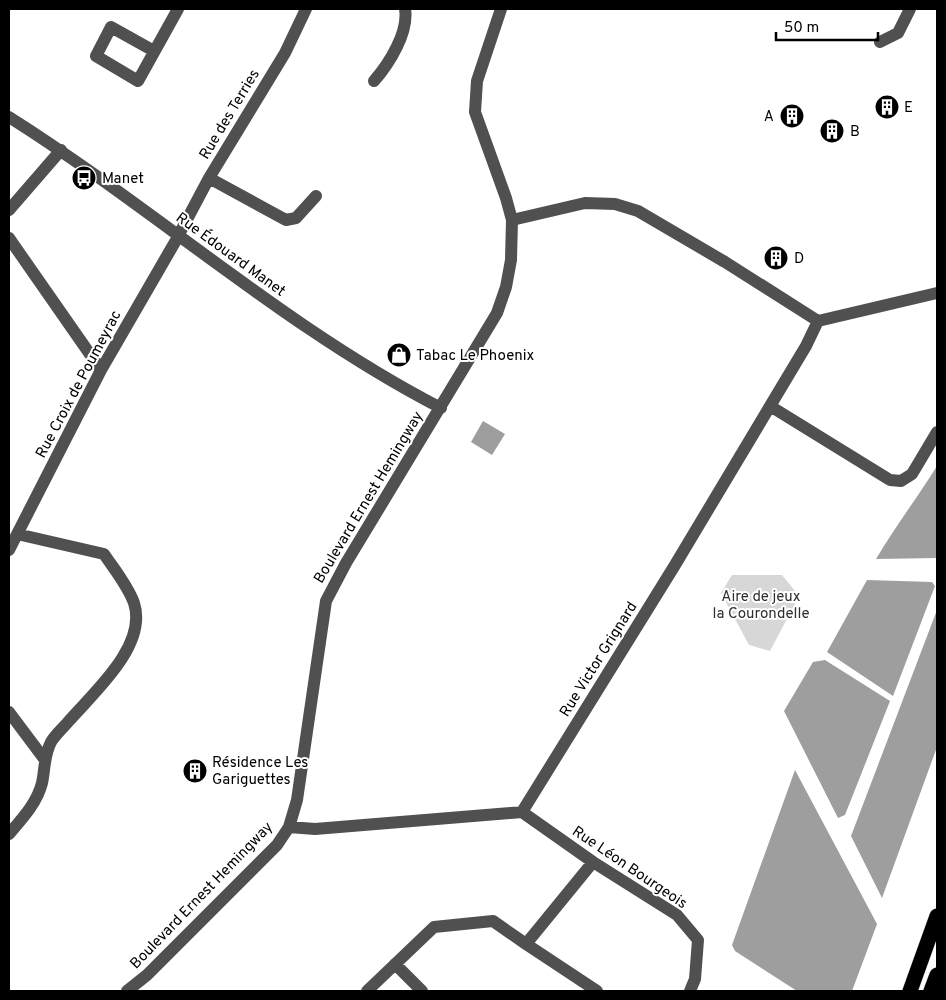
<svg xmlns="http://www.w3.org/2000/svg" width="946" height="1000" font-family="Overpass,sans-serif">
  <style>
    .green { fill: #d7d7d7 }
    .water { fill: #9e9e9e }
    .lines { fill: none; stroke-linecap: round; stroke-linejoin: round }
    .highway-casing { stroke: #dbdbdb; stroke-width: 16 }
    .minor { stroke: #505050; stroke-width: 12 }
    .highway { stroke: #000; stroke-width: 15 }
    .labels { text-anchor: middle; stroke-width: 4; stroke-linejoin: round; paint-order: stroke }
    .poi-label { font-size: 15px; fill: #000; stroke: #fff; text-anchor: start }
    .street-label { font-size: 15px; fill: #000; stroke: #fff }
    .park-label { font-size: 15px; fill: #2e2e2e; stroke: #fff }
  </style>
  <rect width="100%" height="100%" fill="#fff"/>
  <!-- green -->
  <path class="green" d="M732 575H782L799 596 770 651 749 645 721 593Z"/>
  <!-- water -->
  <path class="water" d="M483 421 505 434 492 455 471 442Z
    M937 466V558L876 559C895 527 917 498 937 466Z
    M867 580 932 582 935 586 893 696 827 652Z
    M937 610V747L882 898 851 836Z
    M825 660 890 701 845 815 838 818 784 711 813 662Z
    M795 770 877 924 852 991H797L735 951 732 945Z"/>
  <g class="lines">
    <defs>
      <path id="highway" d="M910 991 937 916
        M931 991 937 975"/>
    </defs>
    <!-- highway casing -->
    <use href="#highway" class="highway-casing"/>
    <!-- minor -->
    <path class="minor" d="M880 42 898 33 910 9
      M154 51 111 27 96 56 138 81 178 9
      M374 81C389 64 409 32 405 9
      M9 117C156 210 286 328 441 408
      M209 178 286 220 296 218 316 196
      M9 210 61 150
      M512 220 585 203 615 204 638 211 725 262 818 321 937 293
      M9 238 101 370
      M770 406 890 480 901 481 912 474 937 432
      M9 550 101 370 175 242 209 178 285 53 306 9
      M9 712 45 760
      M522 812 593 862 677 915 698 940 695 979 690 991
      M289 827 315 829 522 812 675 565 806 346 818 321
      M9 834C22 819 37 803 42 783 45 769 44 755 51 742 55 735 63 728 68 722 93 693 148 646 134 603 128 586 114 569 104 554L17 534
      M526 944 597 991
      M395 964 422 991
      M127 991 147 975 277 845 289 827 297 800 326 601 346 563 497 313 506 287 511 260 512 220 506 198 475 112 477 81 501 9
      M367 991 434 927 493 921 526 944 593 862"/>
    <!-- highway -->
    <use href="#highway" class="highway"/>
  </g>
  <!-- icons -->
  <defs>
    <symbol id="building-disc" viewBox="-11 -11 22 22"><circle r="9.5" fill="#000" stroke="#fff"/><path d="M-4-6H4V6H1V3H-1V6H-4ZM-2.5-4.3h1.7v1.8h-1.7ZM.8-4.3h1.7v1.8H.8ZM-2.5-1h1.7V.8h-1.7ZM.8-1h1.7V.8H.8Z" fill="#fff"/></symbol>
    <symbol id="bus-disc" viewBox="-11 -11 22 22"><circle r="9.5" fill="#000" stroke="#fff"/><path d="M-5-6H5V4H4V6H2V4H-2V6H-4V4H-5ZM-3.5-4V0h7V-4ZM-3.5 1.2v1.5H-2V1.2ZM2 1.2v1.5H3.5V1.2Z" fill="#fff"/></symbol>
    <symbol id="shop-disc" viewBox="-11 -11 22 22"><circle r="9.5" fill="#000" stroke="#fff"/><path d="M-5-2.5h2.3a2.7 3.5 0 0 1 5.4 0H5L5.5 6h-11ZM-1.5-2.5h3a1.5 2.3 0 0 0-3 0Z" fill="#fff"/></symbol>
  </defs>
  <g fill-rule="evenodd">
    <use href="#building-disc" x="873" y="93" width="28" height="28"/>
    <use href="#building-disc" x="778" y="102" width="28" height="28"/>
    <use href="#building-disc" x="818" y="117" width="28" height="28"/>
    <use href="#bus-disc" x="70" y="164" width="28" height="28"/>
    <use href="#building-disc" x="762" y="244" width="28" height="28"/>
    <use href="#shop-disc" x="385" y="341" width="28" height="28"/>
    <use href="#building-disc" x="181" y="757" width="28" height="28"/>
  </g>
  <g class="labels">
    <!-- poi labels -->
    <g class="poi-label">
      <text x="904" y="112">E</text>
      <text x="774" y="121" text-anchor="end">A</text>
      <text x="850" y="136">B</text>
      <text x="102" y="183">Manet</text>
      <text x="794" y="263">D</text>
      <text x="416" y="360">Tabac Le Phoenix</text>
      <text x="212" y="767">Résidence Les<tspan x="212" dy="17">Gariguettes</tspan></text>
    </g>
    <!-- street labels -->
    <g class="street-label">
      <text transform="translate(229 114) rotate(-59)" y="5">Rue des Terries</text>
      <text transform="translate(231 254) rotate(36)" y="5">Rue Édouard Manet</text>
      <text transform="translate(78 384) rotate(-62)" y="5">Rue Croix de Poumeyrac</text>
      <text transform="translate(368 497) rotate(-59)" y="5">Boulevard Ernest Hemingway</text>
      <text transform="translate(598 659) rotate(-58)" y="5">Rue Victor Grignard</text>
      <text transform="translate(630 867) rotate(34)" y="5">Rue Léon Bourgeois</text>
      <text transform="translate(201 895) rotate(-46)" y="5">Boulevard Ernest Hemingway</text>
    </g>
    <!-- park labels -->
    <g class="park-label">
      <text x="761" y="601">Aire de jeux<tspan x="761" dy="17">la Courondelle</tspan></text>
    </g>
  </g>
  <!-- border -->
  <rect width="946" height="1000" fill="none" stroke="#000000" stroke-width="20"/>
  <!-- scale -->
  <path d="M776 32v8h102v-8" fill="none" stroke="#000000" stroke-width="2.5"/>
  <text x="784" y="32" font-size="15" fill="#000000" stroke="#ffffff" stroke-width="4" paint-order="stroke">50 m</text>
</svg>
